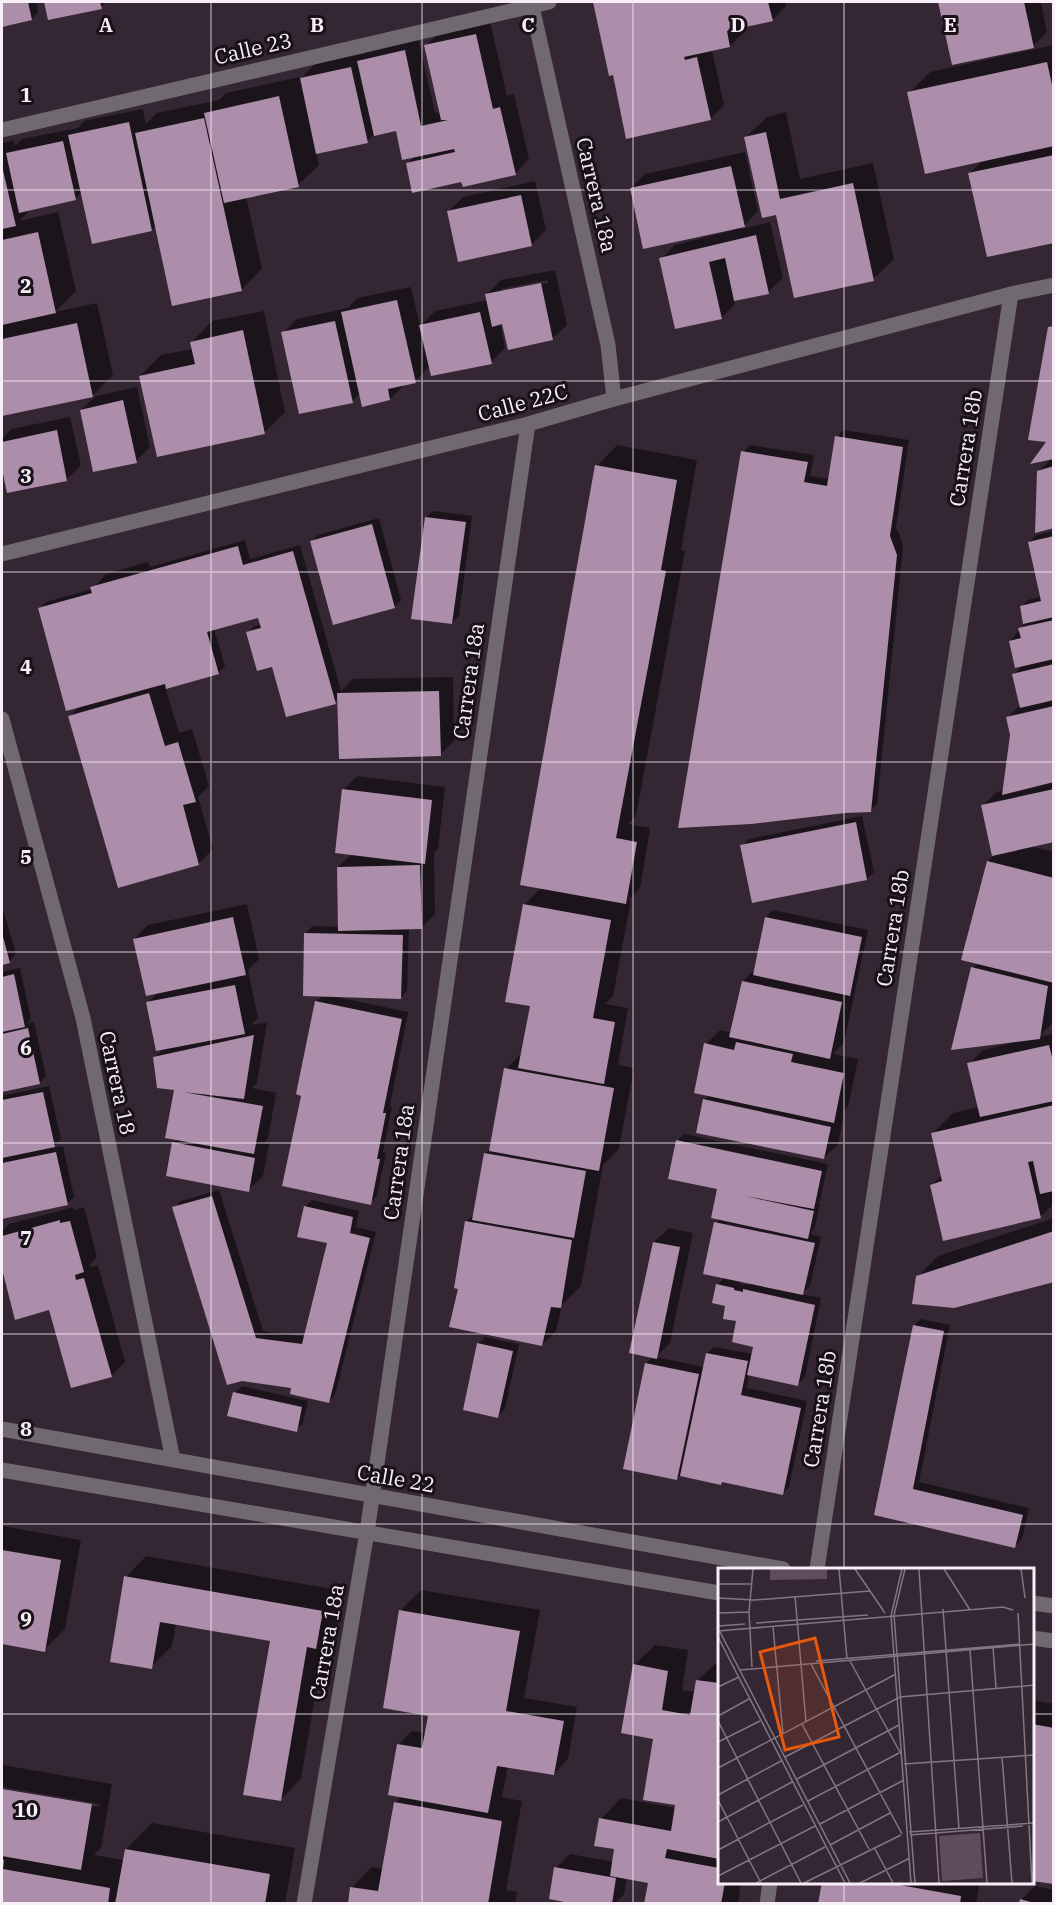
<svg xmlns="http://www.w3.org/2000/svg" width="1055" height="1905" font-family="'IBM Plex Serif',serif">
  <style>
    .shadow { fill: #0007; fill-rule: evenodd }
    .building { fill: #ac8daa }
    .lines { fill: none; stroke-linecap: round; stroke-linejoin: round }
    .minor { stroke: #716970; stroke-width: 15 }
    .grid { fill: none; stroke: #f8eef7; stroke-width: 1.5; stroke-opacity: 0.55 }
    .labels { text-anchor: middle; stroke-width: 6; stroke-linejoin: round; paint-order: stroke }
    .street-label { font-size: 21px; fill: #f8eef7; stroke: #181118 }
    .inset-road { fill: none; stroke: #837682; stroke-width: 1.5 }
    .view { fill: #e8590c; fill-opacity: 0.15; stroke: #e8590c; stroke-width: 3 }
    .inset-edge { fill: none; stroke: #f8eef7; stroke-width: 3 }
    .grid-label { font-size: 20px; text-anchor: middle; font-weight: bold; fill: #f8eef7; stroke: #181118; stroke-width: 6; stroke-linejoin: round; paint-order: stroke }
  </style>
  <rect width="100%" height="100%" fill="#352634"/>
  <!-- shadow -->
  <path class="shadow" d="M2 2H36L38 12 32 19 2 26Z
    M46 2H107L101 7 50 19Z
    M595 2H785L786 6 772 20 743 26 744 32 730 46 712 50 724 105 710 119 614 73 610 74Z
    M939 2H1041L1047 32 1033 46 953 63Z
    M490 21 507 96 514 94 529 159 515 174 462 180 408 164 416 155 397 130 374 134 367 142 316 153 319 165 298 185 246 196 262 269 242 289 173 304 156 225 152 230 93 242 82 192 75 199 29 211 19 221 58 212 76 291 55 312 97 303 113 375 92 396 2 415V326L6 322 2 323V143L14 140 15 146 22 139 78 128 84 121 143 109 146 124 157 113 219 100 226 93 300 77V79L315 64 366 53 373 47 418 37 435 113 440 112 425 46 440 32Z
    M1054 45V241L970 173 983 160 909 93 930 72Z
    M786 112 800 179 873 163 894 259 873 279 777 214 746 137 767 117Z
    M745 152 758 211 741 229 770 222 783 278 768 292 734 300 735 304 721 318 661 259 675 245 734 230 733 228 631 188 645 174Z
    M535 181 546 230 532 244 459 260 449 211 463 197Z
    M555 270 567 325 552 339 503 322 500 323 505 348 491 362 430 366 415 381 404 385 390 399 360 393 352 401 283 333 297 319 348 308 357 298 411 287 420 326 435 311 488 300 487 294 501 280ZM548 280V283L501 292V289Z
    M264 311 285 412 264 433 140 376 161 355 193 349 192 342 212 321Z
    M1054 324V526L1039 471 1053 457 1049 440 1050 328Z
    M137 387 150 447 136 461 81 410 96 396Z
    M70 417 81 465 67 479 8 492 2 463V439L11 429Z
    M843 430 909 440 896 528 900 536 903 547 877 804 870 811 743 452 750 445 814 455 810 476 830 479 837 437Z
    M617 445 697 460 681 550 685 551 636 816 628 824 650 828 640 888 628 900H631L613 996 605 1004 628 1008 618 1065 634 1068 619 1149 603 1165 581 1286 562 1305 556 1331 542 1345 459 1290 467 1221 474 1214 485 1153 492 1147 506 1069 523 1052 531 1005 524 905 542 887 597 466Z
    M433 511 472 516 459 616 452 623 426 517Z
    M379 518 401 600 394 607 311 542 318 535Z
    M1054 531V841L1029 846 1054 852V1021L1039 1037 1054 1034V1204L1040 1217 932 1185 942 1175 932 1134 953 1113 979 1107 969 1064 983 1050 1011 1043 973 968 978 963 988 861 994 855 982 806 997 792 1004 790 1011 735 1007 718 1021 704 1014 674 1023 665 1010 641 1025 623 1021 607 1028 600 1042 596 1029 542 1036 535Z
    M245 540 250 559 300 545 341 691 353 679 453 677 454 741 440 755 339 698 335 702 273 665 248 633 254 626 262 624 259 616 214 629 225 666 218 673 165 687 179 733 192 729 209 786 198 797 213 849 199 863 119 886 70 716 80 706 39 609 46 602 92 589 106 574 148 562 150 567Z
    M357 776 445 787 438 849 434 853 435 914 421 928H409L407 991 400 998 337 996V997L408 1012 390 1106 392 1107 383 1152 386 1153 377 1196 370 1203 303 1094 317 1001 323 995 306 933 312 926 340 927 338 867 352 854 343 790Z
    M862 816 874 872 867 879 742 846 749 839Z
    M247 904 259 959 248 970 258 1018 251 1025 267 1022 257 1083 252 1088 276 1093 268 1139 263 1143 269 1144 263 1176 248 1190 173 1143 177 1139 176 1089 154 1058 164 1048 148 1003 158 992 134 939 148 925Z
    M2 906 16 954 10 961 2 964Z
    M773 910 868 930 844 1043 833 1054 858 1059 848 1107 842 1112 844 1113 838 1144 824 1158 704 1100 709 1095 706 1044 720 1030 732 1033 743 981 755 969 766 917Z
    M20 968 31 1019 26 1024 34 1022 46 1076 39 1083 2 1091V972Z
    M49 1086 61 1139 52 1148 63 1146 74 1197 67 1204 2 1217V1096Z
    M684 1134 828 1164 820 1201 817 1203 820 1204 814 1230 810 1234 821 1237 810 1286 802 1294 821 1298 805 1377 798 1384 749 1374 747 1388 807 1401 789 1487 782 1494 723 1481 721 1483 681 1474 676 1479 646 1363 653 1357 654 1242 669 1228 693 1233 670 1343 656 1357 704 1367 707 1353 714 1347 753 1354 755 1346 727 1305 717 1285 725 1277 716 1223 720 1219 718 1188 677 1141ZM740 1280 751 1282 748 1285 740 1284Z
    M219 1190 263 1331 306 1337 329 1242 305 1207 312 1200 359 1211 356 1227 376 1232 335 1395 328 1402 293 1387 242 1379 174 1208 181 1201Z
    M74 1207V1210L84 1207 97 1257 90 1264V1267L98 1265 125 1362 111 1376 50 1308 16 1318 2 1264V1231L9 1224Z
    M1054 1218V1281L917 1277 938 1256Z
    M921 1319 950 1325 919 1482 1029 1508 1022 1539 1015 1546 876 1514 914 1325Z
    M485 1337 519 1344 505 1409 498 1416 478 1344Z
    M242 1386 308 1401 303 1423 296 1430 235 1392Z
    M2 1526 81 1540 65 1629 44 1650 2 1643Z
    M146 1556 343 1591 337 1626 325 1638 301 1779 280 1800 272 1640 176 1623 172 1646 151 1667 126 1577Z
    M421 1590 540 1610 524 1698 577 1707 568 1759 554 1774 508 1766 502 1797 522 1801 506 1890 517 1892 515 1904H349L352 1887 372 1867 384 1869 395 1803 402 1796 398 1745 412 1731 426 1733 431 1715 385 1707 401 1610Z
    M655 1645 688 1650 682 1690 696 1692 698 1680 719 1660V1882H741L738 1904H646L650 1881 627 1877 624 1894 615 1904H584L556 1868 570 1854 614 1862 616 1848 601 1819 621 1798 676 1808 634 1665Z
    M1032 1700 1054 1704V1883L1032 1879Z
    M2 1765 112 1784 101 1848 94 1855 124 1860 126 1849 152 1823 295 1848 285 1904H2V1790L99 1807 100 1804 2 1787Z
    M824 1882H980L976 1904H820Z
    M1035 1886 1054 1890V1904H1020L1021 1900Z"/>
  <!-- building -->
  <path class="building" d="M2 2H28L32 20 2 27Z
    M44 2H100L102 9 48 20Z
    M593 2H768L773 21 727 31 730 47 684 57 685 60 697 57 711 120 626 139 613 75 609 76Z
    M938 2H1024L1034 48 952 65Z
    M476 34 493 109 500 107 516 175 463 187 461 182 412 193 406 163 455 152 454 149 402 160 396 131 374 136 357 61 405 50 421 126 448 120H441L424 45Z
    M1047 62 1054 94V146L925 174 907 92Z
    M351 67 368 143 316 154 300 78Z
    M279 96 299 187 224 203 204 113Z
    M204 118 242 291 172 306 135 133Z
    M129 122 152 231 92 244 68 135Z
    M766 132 780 199 853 183 874 281 794 298 776 215 762 218 744 137Z
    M63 141 76 200 19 213 6 153Z
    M1054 155V243L987 257 968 173Z
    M2 166 16 226 2 229Z
    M731 166 745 227 643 249 630 188Z
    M521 195 532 246 458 262 447 211Z
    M38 232 56 313 2 325V240Z
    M756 235 769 294 734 301 725 258 709 262 722 319 675 329 659 258Z
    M541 283 553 340 508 350 502 324 492 327 485 294Z
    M397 300 416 383 388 389 390 400 362 407 341 312Z
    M480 312 492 364 431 376 419 325Z
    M335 321 353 403 299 414 281 332Z
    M77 323 93 397 2 416V339Z
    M1054 326V459L1030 464 1046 442 1028 440 1048 327Z
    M243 330 265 434 157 457 139 376 195 364 190 342Z
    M123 400 137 463 93 472 80 410Z
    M57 430 67 481 7 493 2 469V442Z
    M835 436 903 447 890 536 897 555 871 812 845 813 751 824 678 828 741 451 808 462 804 482 827 486Z
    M595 465 677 480 661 570 666 571 616 838 637 842 626 904 520 885Z
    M1054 466V528L1035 533 1037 471Z
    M425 517 466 522 452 624 411 619Z
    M372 524 395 608 333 625 310 541Z
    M1054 536V617L1023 624 1020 606 1041 601 1028 542Z
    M238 546 243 565 293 551 336 704 286 717 272 667 257 671 246 632 261 628 258 618 207 632 219 674 166 689 165 684 66 711 38 608 92 593 90 587Z
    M1054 620V659L1015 668 1009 641 1021 638 1018 628Z
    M1054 664V700L1020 708 1012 674Z
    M439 691 441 756 339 759 337 693Z
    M149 693 165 746 178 742 196 802 183 805 199 865 118 888 68 716Z
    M1054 706V782L1002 795 1010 735 1006 717Z
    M342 789 432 800 425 864 335 853Z
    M1054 789V842L992 856 981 805Z
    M856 822 867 880 752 903 740 845Z
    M987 861 1054 878V983L961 960Z
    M420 865 422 929 338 931 337 867Z
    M523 904 611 920 593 1018 615 1022 604 1084 518 1068 530 1006 505 1002Z
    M233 917 246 975 146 996 133 939Z
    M765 917 862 937 850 996 753 975Z
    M2 933 10 963 2 965Z
    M304 933 403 935 401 999 303 996Z
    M971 967 1048 986 1040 1039 951 1050Z
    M14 974 25 1027 2 1032V977Z
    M742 981 842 1002 830 1059 729 1037Z
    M235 985 245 1034 156 1051 146 1002Z
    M315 1001 402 1019 383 1113H386L377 1159H380L371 1205 282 1186 301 1096 296 1094Z
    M28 1028 40 1084 2 1092V1034Z
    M254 1035 244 1099 183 1092 263 1106 254 1154 165 1138 174 1090 157 1088 153 1057Z
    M736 1042 793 1054 791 1062 844 1073 834 1123 694 1093 704 1043 734 1050Z
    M1049 1045 1054 1065V1101L980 1117 967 1063Z
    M504 1068 614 1088 599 1171 489 1151Z
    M43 1092 55 1147 2 1158V1100Z
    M703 1099 831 1127 824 1159 696 1133Z
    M1054 1105V1191L1040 1194 1033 1161 1028 1162 1041 1218 943 1241 930 1185 942 1181 931 1133Z
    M676 1140 822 1171 814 1209 745 1196 814 1211 808 1239 711 1218 717 1189 668 1179Z
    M172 1142 255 1158 249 1192 166 1176Z
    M56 1152 68 1205 2 1219V1163Z
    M484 1153 586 1171 574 1238 472 1220Z
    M212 1196 256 1338 302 1344 327 1243 297 1237 304 1206 353 1217 350 1233 370 1238 329 1403 290 1394 291 1388 242 1381 227 1385 172 1207Z
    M60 1220V1223L70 1221 84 1272 75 1275 76 1280 84 1278 112 1377 71 1388 49 1310 15 1320 2 1269V1236Z
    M465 1221 572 1240 561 1308 551 1307 542 1346 449 1327 458 1289 454 1288Z
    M714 1222 815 1243 803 1295 703 1274Z
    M1054 1231V1282L954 1308 912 1304 916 1276Z
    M653 1242 680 1247 657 1359 629 1353Z
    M716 1284 734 1288V1290L743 1292V1289L815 1305 798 1386 747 1375 753 1347 732 1342 736 1321 723 1319 725 1306 712 1303Z
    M913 1325 944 1331 913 1489 1023 1515 1015 1548 874 1515Z
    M477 1343 513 1351 498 1418 463 1410Z
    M706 1353 748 1361 741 1395 801 1408 783 1495 722 1482 721 1485 680 1476Z
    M645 1363 699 1374 677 1480 623 1469Z
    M233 1392 302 1407 297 1432 227 1416Z
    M2 1550 61 1560 45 1652 2 1644Z
    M124 1576 323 1611 316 1649 307 1647 281 1801 243 1795 270 1641 160 1622 152 1669 110 1662Z
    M399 1610 520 1631 506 1711 564 1721 554 1775 497 1766 488 1813 388 1795 397 1744 422 1748 428 1716 383 1708Z
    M633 1664 668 1671 662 1710 690 1715 696 1680 719 1683V1859L667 1849 665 1858 719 1868V1882H725L721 1904H644L648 1883 610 1876 614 1849 594 1846 599 1818 671 1831 675 1805 643 1800 653 1739 621 1733Z
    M1032 1724 1054 1728V1884L1032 1881Z
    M2 1789 92 1804 81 1870 2 1856Z
    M394 1802 502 1821 488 1904H348L350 1887 378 1891Z
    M125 1849 270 1874 265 1904H115Z
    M2 1859 4 1860 3 1869 110 1888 108 1904H2Z
    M554 1867 616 1878 612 1904H575L549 1899Z
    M822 1882H883L961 1896 960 1904H818Z
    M1020 1899 1034 1903V1904H1019Z"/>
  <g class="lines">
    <!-- minor -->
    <path class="minor" d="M531 2 608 345 614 399
      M2 130 549 2
      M2 554 528 424 614 399 1011 294 1054 285
      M2 719 83 1018 173 1460
      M2 1429 783 1569
      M2 1470 719 1593
      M817 1569 1011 294
      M1032 1603 1054 1606
      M1032 1638 1054 1641
      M304 1904 367 1532 528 424
      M767 1904 770 1882"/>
  </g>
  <!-- grid -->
  <path class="grid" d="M211 2V1904M422 2V1904M633 2V1904M844 2V1569M2 190H1054M2 381H1054M2 572H1054M2 762H1054M2 952H1054M2 1143H1054M2 1334H1054M2 1524H1054M2 1714H719M1032 1714H1054M844 1882V1904"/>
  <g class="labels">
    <!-- street labels -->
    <g class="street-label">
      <text transform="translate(253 49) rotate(-13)" y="7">Calle 23</text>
      <text transform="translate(596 195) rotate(77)" y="7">Carrera 18a</text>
      <text transform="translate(523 403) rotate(-15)" y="7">Calle 22C</text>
      <text transform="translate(966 448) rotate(-81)" y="7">Carrera 18b</text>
      <text transform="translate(469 681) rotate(-82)" y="7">Carrera 18a</text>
      <text transform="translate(893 928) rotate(-81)" y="7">Carrera 18b</text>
      <text transform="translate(117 1083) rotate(78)" y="7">Carrera 18</text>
      <text transform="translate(399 1162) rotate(-82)" y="7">Carrera 18a</text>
      <text transform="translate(820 1409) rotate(-81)" y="7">Carrera 18b</text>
      <text transform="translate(396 1479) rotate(10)" y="7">Calle 22</text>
      <text transform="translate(327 1642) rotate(-80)" y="7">Carrera 18a</text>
    </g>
  </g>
  <!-- overview -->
  <g transform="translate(718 1568)">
    <rect width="316" height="316" fill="#352634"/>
    <path d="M52 1H109V11L52 12ZM262 265 265 310 224 313 221 268Z" fill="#5f4b5e"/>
    <path class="inset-road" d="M121 1 129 91M137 1 167 45M184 1 173 48 193 315M187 1 176 47 197 315M201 1 221 315M226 1 252 42M303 1 307 30M0 16H33M77 28 88 154M0 30 36 32 152 23M225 41 241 261M0 45 31 44M300 45 314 315M38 55 150 47M0 58 27 56M55 59 65 166M1 62 132 315M0 63 285 39 295 42M0 69 127 315M275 79 278 120M252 82 269 315M98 93 302 76M132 93 183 186M93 96 184 266M34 99 31 44 35 1M22 102 317 76M0 119 21 109M0 148 31 131M0 153 83 315M84 156 151 281M0 174 42 153M67 189 182 129 317 117M284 189 294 315M186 196 317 187M0 200 178 106M79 211 181 157M0 227 63 193M0 232 43 315M90 233 181 185M0 254 74 214M102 256 186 212M191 264 317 255M192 267 305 258M112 277 172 245M156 279 175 315M0 282 85 237M0 308 97 258M38 315 107 279M86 315 183 267M142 315 192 290"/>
    <path class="view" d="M97 70 121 169 67 182 42 84Z"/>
    <rect width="316" height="316" class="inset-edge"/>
  </g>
  <g class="grid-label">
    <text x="106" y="32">A</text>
    <text x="317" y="32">B</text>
    <text x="528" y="32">C</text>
    <text x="738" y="32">D</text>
    <text x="950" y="32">E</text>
    <text x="26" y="102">1</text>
    <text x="26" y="293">2</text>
    <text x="26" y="483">3</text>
    <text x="26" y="674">4</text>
    <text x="26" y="864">5</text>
    <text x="26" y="1055">6</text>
    <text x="26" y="1245">7</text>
    <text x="26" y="1436">8</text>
    <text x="26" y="1626">9</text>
    <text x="26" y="1817">10</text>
  </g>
  <!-- border -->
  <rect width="1055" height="1905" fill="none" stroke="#f8eef7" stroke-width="6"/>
</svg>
